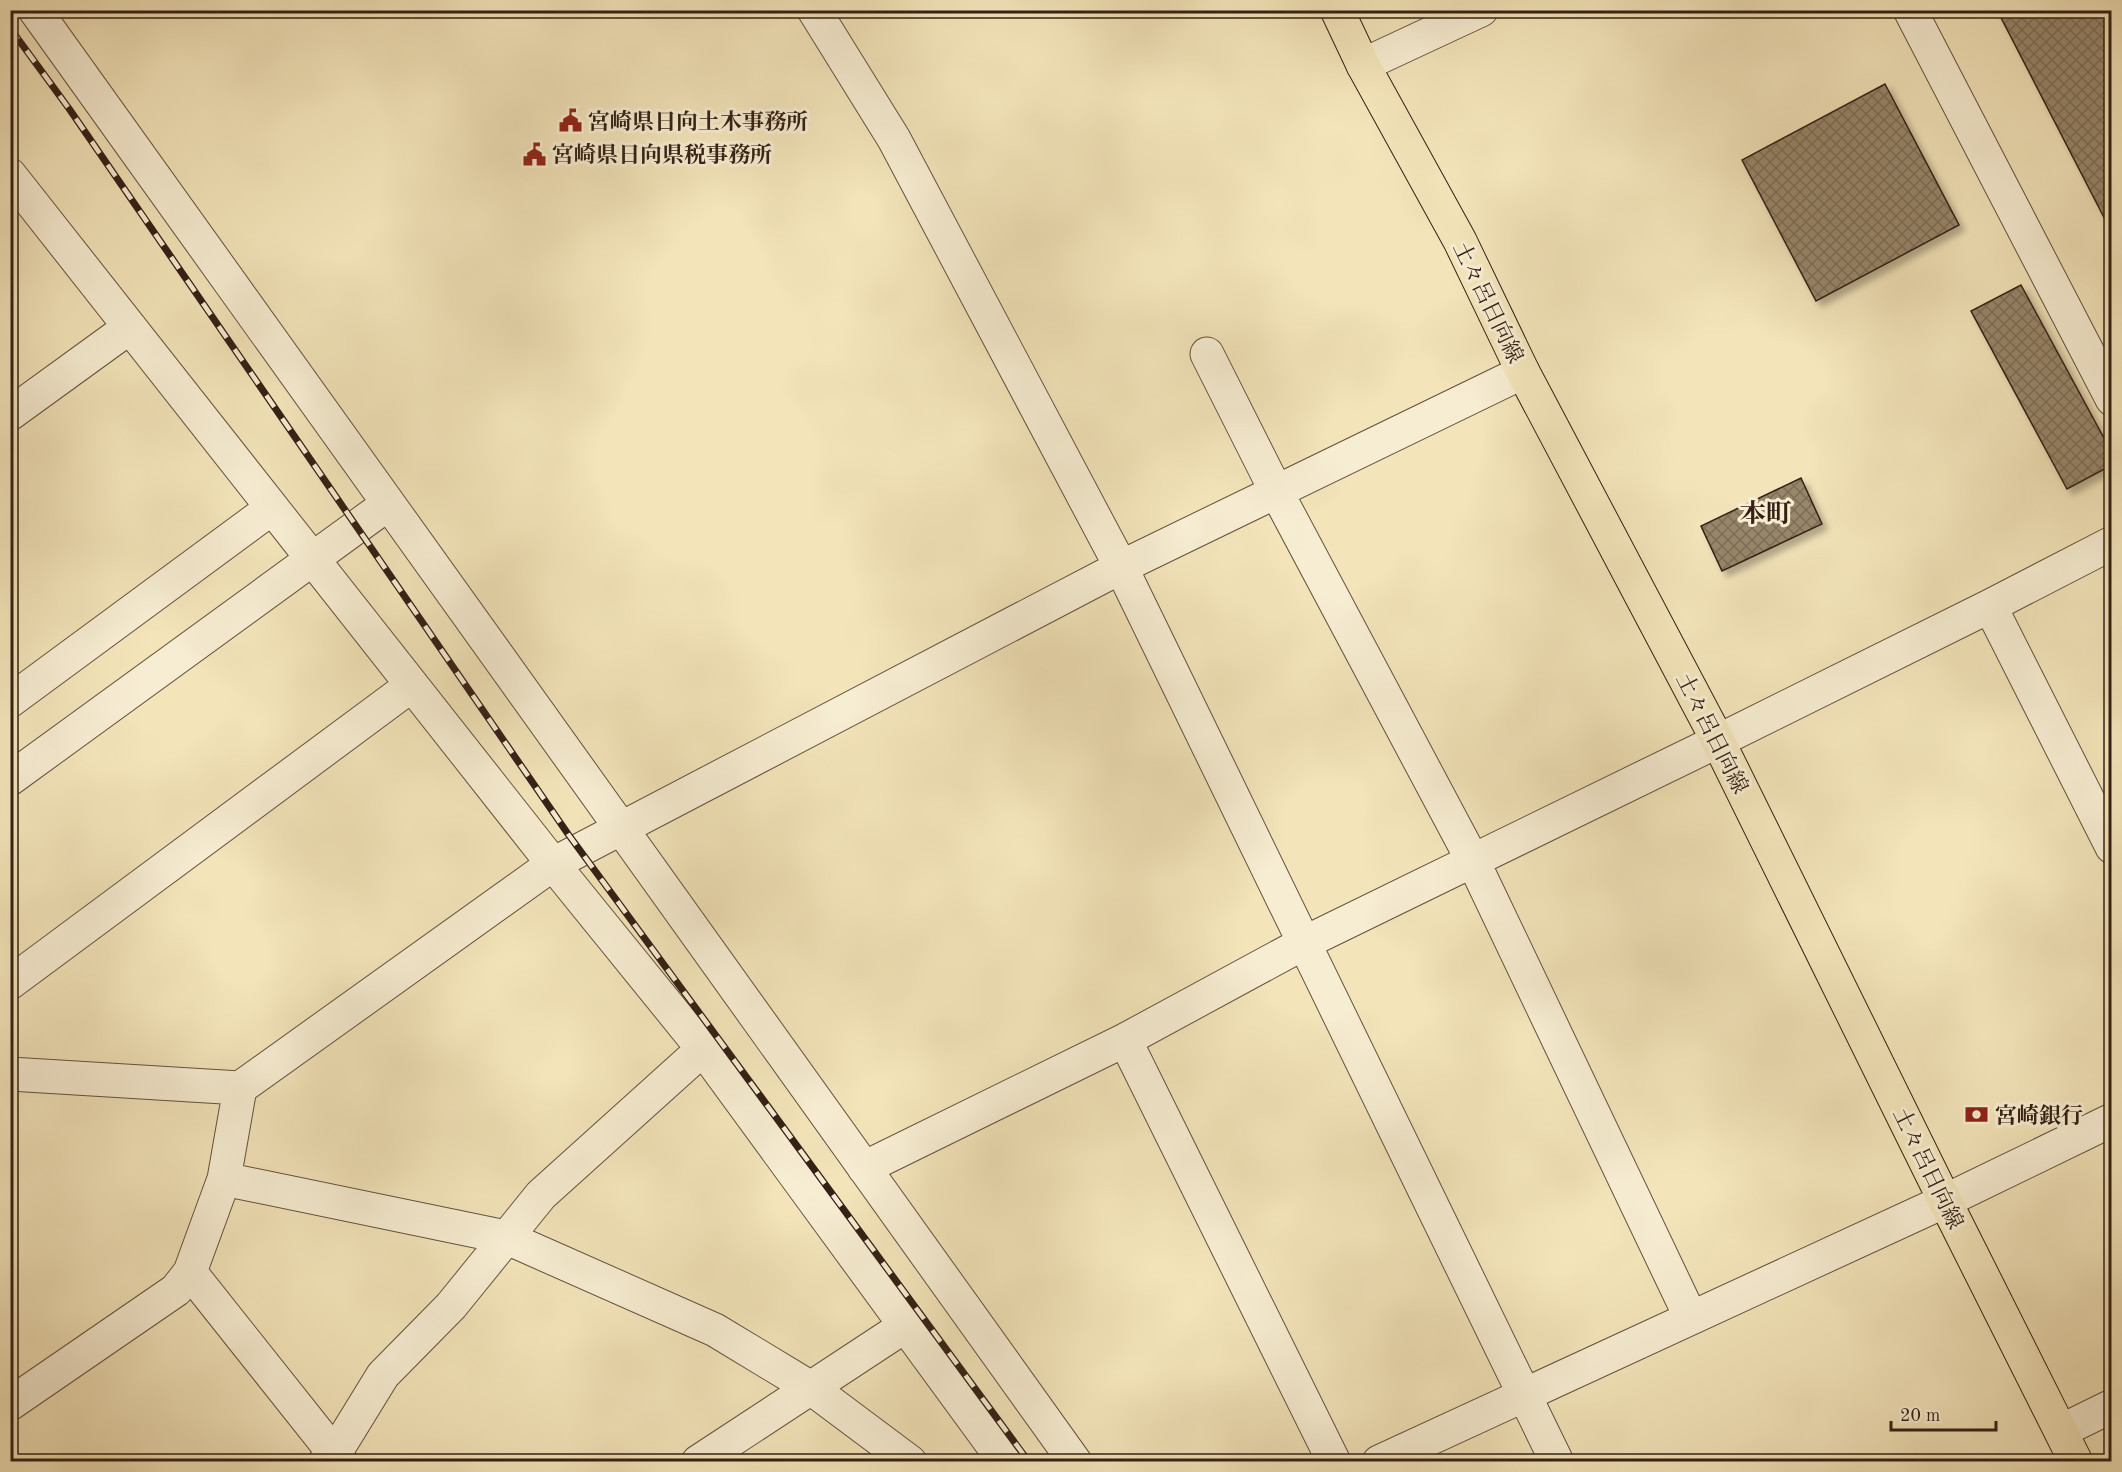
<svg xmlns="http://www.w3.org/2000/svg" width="2122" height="1472" font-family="'Old Standard TT','Noto Serif JP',serif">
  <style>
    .building { fill: url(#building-cross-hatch); stroke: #342015; stroke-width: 1.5; filter: url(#shadow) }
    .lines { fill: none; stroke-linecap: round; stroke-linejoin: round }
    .minor-casing { stroke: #64513e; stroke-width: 35 }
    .major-casing { stroke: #342015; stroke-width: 35 }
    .minor { stroke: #f7edd2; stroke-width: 33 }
    .major { stroke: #f3e4ba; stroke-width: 33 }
    .rail-casing { stroke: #342015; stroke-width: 7 }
    .rail { stroke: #f7edd2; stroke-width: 4.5; stroke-dasharray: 14; stroke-linecap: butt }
    .labels { text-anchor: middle; stroke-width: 6; stroke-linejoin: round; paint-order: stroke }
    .poi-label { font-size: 22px; font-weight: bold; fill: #342015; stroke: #f7edd2; text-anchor: start }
    .street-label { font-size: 22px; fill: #342015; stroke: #f7edd2 }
    .quarter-label { font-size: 26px; font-weight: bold; fill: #342015; stroke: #f7edd2 }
  </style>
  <defs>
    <pattern id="building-cross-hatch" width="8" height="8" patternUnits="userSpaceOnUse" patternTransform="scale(1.5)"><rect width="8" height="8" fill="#97866b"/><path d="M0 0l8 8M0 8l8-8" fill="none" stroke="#7c6d57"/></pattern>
    <filter id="shadow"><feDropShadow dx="5.5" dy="5.5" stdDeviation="3" flood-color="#0004"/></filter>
  </defs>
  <rect width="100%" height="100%" fill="#f3e4ba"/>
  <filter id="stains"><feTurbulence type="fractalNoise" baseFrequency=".00333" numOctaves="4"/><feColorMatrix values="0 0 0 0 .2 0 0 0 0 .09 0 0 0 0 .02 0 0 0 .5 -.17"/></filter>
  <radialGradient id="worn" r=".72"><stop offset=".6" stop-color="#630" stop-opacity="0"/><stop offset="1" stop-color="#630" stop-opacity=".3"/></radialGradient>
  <!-- building -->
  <path class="building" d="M1997 10H2112V233Z
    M1885 84 1959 225 1816 301 1742 160Z
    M2021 285 2112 453V465L2067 489 1971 311Z
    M1801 478 1822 524 1722 571 1701 526Z"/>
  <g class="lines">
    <defs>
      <path id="minor" d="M35 10 1075 1462
        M814 10 894 139 1121 567 1557 1462
        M1910 10 2112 399
        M1363 65 1481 10
        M10 175 553 864 703 1049 541 1195 451 1306 383 1375 335 1453 325 1462
        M1207 354 1276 491 1473 861 1691 1318
        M10 414 130 327
        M1990 606 2112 847
        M10 701 272 508
        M10 779 388 504
        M10 983 412 685
        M703 1049 1005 1462
        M10 1074 240 1088 553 864 1121 567 1523 372
        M864 1168 1125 1040
        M224 1179 240 1088
        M190 1272 341 1462
        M10 1404 176 1290 190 1272 224 1179 505 1237 715 1330 811 1388 910 1462
        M2061 1431 2112 1406
        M698 1462 905 1326
        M1334 1462 1125 1040 1304 943 1718 741 1990 606 2112 543
        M1379 1462 1945 1201 2112 1120"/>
      <path id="major" d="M1337 10 1363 65 1460 241 1523 372 1718 741 1945 1201 2076 1462"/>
    </defs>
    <!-- minor casing -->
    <use href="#minor" class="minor-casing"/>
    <!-- major casing -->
    <use href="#major" class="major-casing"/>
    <!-- minor -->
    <use href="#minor" class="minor"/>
    <!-- major -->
    <use href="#major" class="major"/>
    <defs>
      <path id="rail" d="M10 28 70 110 568 834 1029 1462"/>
    </defs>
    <!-- rail casing -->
    <use href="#rail" class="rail-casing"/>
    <!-- rail -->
    <use href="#rail" class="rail"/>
  </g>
  <!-- icons -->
  <defs>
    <symbol id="civic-bare" viewBox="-9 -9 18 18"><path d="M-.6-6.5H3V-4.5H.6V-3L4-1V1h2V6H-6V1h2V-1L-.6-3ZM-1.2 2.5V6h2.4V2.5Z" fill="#8f2418" stroke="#f7edd2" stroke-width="2.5" paint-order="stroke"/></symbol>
    <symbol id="bank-bare" viewBox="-9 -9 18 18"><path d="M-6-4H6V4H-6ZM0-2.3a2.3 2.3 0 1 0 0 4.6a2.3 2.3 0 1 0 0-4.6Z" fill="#8f2418" stroke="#f7edd2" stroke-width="2.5" paint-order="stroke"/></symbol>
  </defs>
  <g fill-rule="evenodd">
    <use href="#civic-bare" x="554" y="104" width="33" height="33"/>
    <use href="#civic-bare" x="518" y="138" width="33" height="33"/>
    <use href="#bank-bare" x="1960" y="1098" width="33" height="33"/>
  </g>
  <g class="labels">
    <!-- poi labels -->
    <g class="poi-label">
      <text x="588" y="129">宮崎県日向土木事務所</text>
      <text x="552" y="162">宮崎県日向県税事務所</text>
      <text x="1995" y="1123">宮崎銀行</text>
    </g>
    <!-- street labels -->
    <g class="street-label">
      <text transform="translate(1489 302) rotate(64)" y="8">土々呂日向線</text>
      <text transform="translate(1713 733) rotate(63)" y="8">土々呂日向線</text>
      <text transform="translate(1929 1168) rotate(64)" y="8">土々呂日向線</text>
    </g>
    <!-- quarter labels -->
    <g class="quarter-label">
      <text x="1766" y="522">本町</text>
    </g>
  </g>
  <!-- margin -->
  <rect width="2122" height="1472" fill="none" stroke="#f3e4ba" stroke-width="36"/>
  <rect x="12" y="12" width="2098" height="1448" fill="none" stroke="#342015" stroke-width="3"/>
  <rect x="18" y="18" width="2086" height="1436" fill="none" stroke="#342015" stroke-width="1.5"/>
  <!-- scale -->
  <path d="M1891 1421v9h105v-9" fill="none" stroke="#342015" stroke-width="3"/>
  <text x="1900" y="1421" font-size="18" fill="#342015" stroke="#f7edd2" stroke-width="4.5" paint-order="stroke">20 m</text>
  <rect width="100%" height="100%" filter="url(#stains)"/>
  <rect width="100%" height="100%" fill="url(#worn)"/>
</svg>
